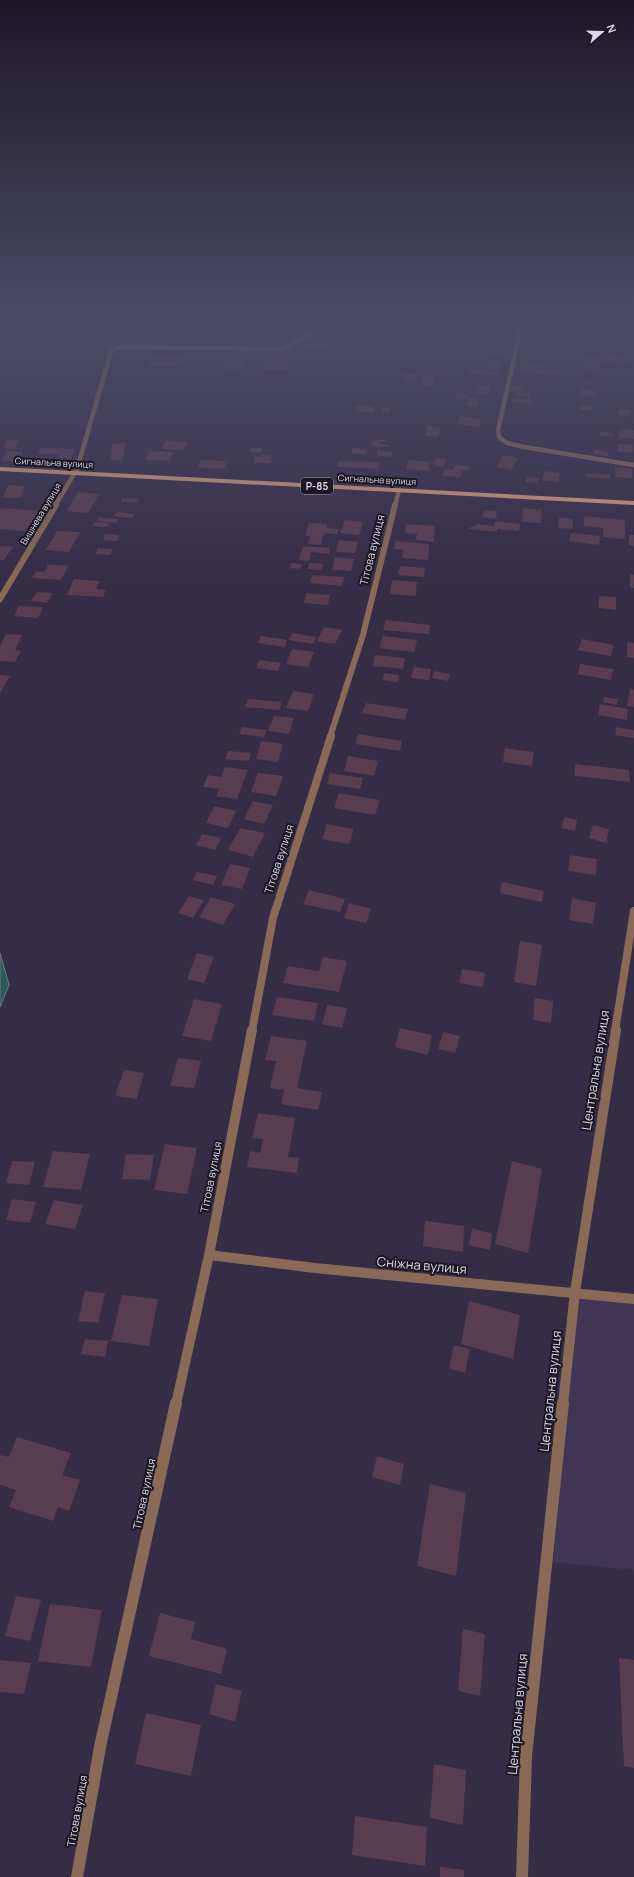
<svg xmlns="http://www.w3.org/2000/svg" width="634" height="1877" font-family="Manrope,sans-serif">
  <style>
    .built { fill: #403555 }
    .water { fill: #2e5958; stroke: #627f83 }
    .building { fill: #583d4f }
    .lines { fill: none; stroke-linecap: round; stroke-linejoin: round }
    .street-far4 { stroke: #886a56; stroke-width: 4.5 }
    .street-far3 { stroke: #886a56; stroke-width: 6 }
    .street-far2 { stroke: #886a56; stroke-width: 8 }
    .street-far1 { stroke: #886a56; stroke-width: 10 }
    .street { stroke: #886a56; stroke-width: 12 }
    .primary { fill: #dda177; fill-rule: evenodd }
    .labels { text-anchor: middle; stroke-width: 4; stroke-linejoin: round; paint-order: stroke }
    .far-street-label { font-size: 9px; fill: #dcd7e8; stroke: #1b1723 }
    .shield { fill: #1b1723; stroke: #a29dad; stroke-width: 1 }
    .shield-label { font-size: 10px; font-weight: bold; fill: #dcd7e8 }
    .street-label { font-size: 11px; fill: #dcd7e8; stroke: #1b1723 }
    .near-street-label { font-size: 13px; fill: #dcd7e8; stroke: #1b1723 }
  </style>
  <rect width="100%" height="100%" fill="#352c46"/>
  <!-- built -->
  <path class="built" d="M578 1295 634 1302V1570L553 1562Z"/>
  <!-- water -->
  <path class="water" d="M0 953 9 985 0 1007Z"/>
  <!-- building -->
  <path class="building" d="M342 323H347L361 324 358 329 340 327Z
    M595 328H614L615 332H625L628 340H615L614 336H606L605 331H596Z
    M194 333 213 335 207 343 187 341Z
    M477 333 500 335 498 340 475 338Z
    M144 334 164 337 158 344 138 341Z
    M526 336 549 338 548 344 525 341Z
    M227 338 243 340 239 345 222 343Z
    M316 338H323L322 344H327L326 350 303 349 305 343 314 344Z
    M592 339 608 340 609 344 593 343Z
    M477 346 503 348 501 354 475 352Z
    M263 353H288V370H263Z
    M598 354 629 355 631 363 599 362Z
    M214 356H223L222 361H213Z
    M583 356 598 357 600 372 586 371Z
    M152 357H184L182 366H149Z
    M492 360 502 361V365H498V369H488V362H492Z
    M224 361H245L244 369H223Z
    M521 361 546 363 545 369 559 370V375L519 372Z
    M468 368 487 369V371L498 372V375L468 374Z
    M403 373 417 374 416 381 402 380Z
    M422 375 434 376 432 386 420 385Z
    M584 380 594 382 593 385 583 384Z
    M477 385 490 386 489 394 476 393Z
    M511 386 522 387 521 391 530 392 529 397 516 395V392L509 391Z
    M581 389 596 391 594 397 579 395Z
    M456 394 467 395V399L455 398Z
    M469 398 480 399 477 407 467 406Z
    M514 398 533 400 532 404 513 402Z
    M356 406H374V412H356Z
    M579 406H591L592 410H580Z
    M382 407H389V412H382Z
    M619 409 631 410 630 417 618 416Z
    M461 416 482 419 478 427 456 424Z
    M427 426 441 427 438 437 425 436Z
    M619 429 634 430V439L619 438Z
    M600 431 613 433V437L600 435Z
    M373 439 386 440V442H380L379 444 389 445 388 447 371 446Z
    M7 440 19 441 14 449 3 448Z
    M165 441 187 442 184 450 162 449Z
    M125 443 123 460H110L112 444Z
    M618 444 633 445V453L618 452Z
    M41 448 75 449 71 459 58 458 59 454H38Z
    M251 448H262L261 453 250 452Z
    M352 448 367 449 366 454 351 453Z
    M378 450 393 452 391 457 377 456Z
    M595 450 609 452 608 456 594 454Z
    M6 451 23 452 18 462 1 461Z
    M149 451 173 452 170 461 146 460Z
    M261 454 272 455 271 463H254L255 456 261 457Z
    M503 455 518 458 512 470 497 467Z
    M436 458 446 459 444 467 434 466Z
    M40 459H57L55 464H38Z
    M201 460 228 461 226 469 198 468Z
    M408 460 430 462 428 471 406 469Z
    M338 461 379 462V469L337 467Z
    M455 465 469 466V471L462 470 461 477 443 476 444 469 454 470Z
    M615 467 632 469V478L615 477Z
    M545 471 560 473 558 482 542 480Z
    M586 473 611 475 610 479 586 477Z
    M527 477 539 478 538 483 525 482Z
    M8 485 25 486 20 498H3Z
    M78 492 100 494 88 513 67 511Z
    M122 498 139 499 138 503 121 502Z
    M0 508 42 511 30 532 0 529Z
    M523 508 542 510 541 523 522 522Z
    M484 510 497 511 496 519 482 517Z
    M117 512 134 514 132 518 114 516Z
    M584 516 625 520V539L603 537V528L584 526Z
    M99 517 118 519 117 523 97 521Z
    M559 517 573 519V529L558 528Z
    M345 520 363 522 359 535 340 533Z
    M495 521 520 524 519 531 497 529V532L469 529 470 527H475L476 524 494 526Z
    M95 522 110 523 107 527 92 526Z
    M309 523 327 524 326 528 339 529 337 534 324 533 321 545 308 544 310 536H305Z
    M406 524 435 526 434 542 416 540 417 534 405 533Z
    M57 531 80 532 69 552 46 550Z
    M571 533 600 536 599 545 569 541Z
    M105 534 119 535 117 541 103 540Z
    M629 535H634V546L629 545Z
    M339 540 358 542 355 553 336 552Z
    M395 541 429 544 428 560 402 558 403 550 394 549Z
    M0 546 13 547 4 560H0Z
    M303 546 330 548 329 554 311 552 309 561 299 560Z
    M98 548 113 549 110 555 95 554Z
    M335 557 354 559 351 571 332 570Z
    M291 563 302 564 300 569 289 568Z
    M309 563 323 564 321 570 308 569Z
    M48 564 68 566 61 580 32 578 36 571 45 572Z
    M400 566 425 568 424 577 398 575Z
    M630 574 634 575V588L630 587Z
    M312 575 344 577 342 586 310 583Z
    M74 579 100 581 96 589 106 590 103 597 67 595Z
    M392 580 417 582 416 596 390 594Z
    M37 592 53 593 47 603 31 601Z
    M306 593 330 595 328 605 304 603Z
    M599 596 616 597V610L599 608Z
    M19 606 43 607 38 618 14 616Z
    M386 620 430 625 429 634 383 630Z
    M324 627 342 630 335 644 317 641Z
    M292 633 316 637 313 644 289 640Z
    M6 634 22 635 15 650 21 651 15 662 0 661V646Z
    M261 636 287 640 285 647 258 643Z
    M383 636 417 640 414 652 379 648Z
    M582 639 614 645 611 656 578 650Z
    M627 642 634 643V658L627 657Z
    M292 649 314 652 308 667 286 664Z
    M375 655 405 658 403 669 373 666Z
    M259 660 281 663 278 671 256 668Z
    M580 664 613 669 611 680 578 674Z
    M414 667 431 669 429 680 411 678Z
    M434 671 450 674 448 681 432 678Z
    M384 673 399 675 398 682 383 680Z
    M0 675 10 676 0 693Z
    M630 689 634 690V707L627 706Z
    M293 691 314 694 308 711 286 708Z
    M604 697 618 699 617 705 603 702Z
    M248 699 281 702 280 710 245 707Z
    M366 703 408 709 405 720 362 713Z
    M600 704 628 709 627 720 598 715Z
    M274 716 294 718 289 734 268 731Z
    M242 727 267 730 264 737 239 734Z
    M616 727 634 730V738L615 735Z
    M358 734 402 741 400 751 355 744Z
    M261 741 283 744 278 762 256 759Z
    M505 748 534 752 532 766 503 762Z
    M228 751 251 753 249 761 225 759Z
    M348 756 378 761 374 776 344 771Z
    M575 764 629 770 630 782 575 776Z
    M225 767 248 770 237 799 216 796 219 789 203 787 208 775 221 777Z
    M258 773 283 776 276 796 251 792Z
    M330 773 363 778 360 789 327 784Z
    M339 793 380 800 375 815 334 808Z
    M253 801 273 805 264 824 244 819Z
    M214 806 236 811 228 828 206 823Z
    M564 817 577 820 575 831 561 828Z
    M327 824 354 829 349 844 322 839Z
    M593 825 609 829 606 843 589 838Z
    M240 828 265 833 253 857 228 850Z
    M202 834 221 838 215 850 196 845Z
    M570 855 597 859 596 875 568 871Z
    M230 864 250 868 242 889 221 885Z
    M197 872 217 876 213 885 193 880Z
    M502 882 544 891 542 902 500 893Z
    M309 890 345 899 340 912 303 904Z
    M189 896 204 900 193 918 178 913Z
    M211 897 235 904 223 925 199 917Z
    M572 898 596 903 593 924 569 920Z
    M349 903 371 909 366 923 344 918Z
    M520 941 542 945 536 986 514 982Z
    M197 953 214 957 204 983 187 979Z
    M323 957 347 961 339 992 283 983 288 966 319 971Z
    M462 969 485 973 483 987 459 983Z
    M277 997 318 1003 314 1021 272 1015Z
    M535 998 553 1001 551 1023 533 1020Z
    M194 999 222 1004 211 1041 182 1036Z
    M327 1005 347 1008 342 1028 322 1024Z
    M400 1028 432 1035 428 1055 395 1047Z
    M443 1032 460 1036 455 1053 438 1049Z
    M271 1036 307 1041 297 1088 322 1092 318 1110 281 1104 284 1090 270 1088 276 1061 265 1060Z
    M178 1058 201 1061 194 1088 170 1086Z
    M124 1070 144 1073 137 1099 115 1096Z
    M258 1113 295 1118 288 1157 299 1158 297 1173 247 1167 250 1151 260 1153 263 1139 252 1138Z
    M165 1144 197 1148 187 1194 154 1190Z
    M53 1151 90 1154 81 1190 43 1187Z
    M126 1154 154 1155 150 1180 122 1179Z
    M12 1161 35 1162 29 1185 6 1183Z
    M512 1161 542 1169 528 1253 495 1244Z
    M12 1199 36 1202 30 1223 6 1220Z
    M54 1200 83 1205 75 1229 45 1224Z
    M425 1221 464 1226 463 1252 423 1246Z
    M472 1228 492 1234 490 1250 469 1245Z
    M85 1291 105 1293 98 1323 78 1321Z
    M122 1295 158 1299 149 1346 111 1341Z
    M469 1301 520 1315 513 1359 461 1344Z
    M85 1339 108 1341 105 1357 81 1354Z
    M454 1345 470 1349 465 1373 449 1368Z
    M17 1437 71 1453 62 1475 80 1480 69 1511 58 1507 53 1521 9 1507 16 1490 0 1485V1455L9 1457Z
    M377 1456 404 1464 400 1485 372 1477Z
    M430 1484 466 1493 456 1576 417 1566Z
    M16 1596 41 1600 30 1641 5 1636Z
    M50 1604 102 1610 91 1667 38 1661Z
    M160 1613 195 1622 191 1639 227 1649 221 1674 149 1656Z
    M463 1629 485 1634 480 1696 458 1691Z
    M619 1658 634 1660V1768L624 1766Z
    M0 1660 31 1663 24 1694 0 1692Z
    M216 1684 242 1691 235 1722 209 1714Z
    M146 1713 201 1725 191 1776 135 1764Z
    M434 1764 466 1770 463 1825 430 1818Z
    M355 1816 427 1827 425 1866 352 1855Z
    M440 1867 464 1870V1877H440Z"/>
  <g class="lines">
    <!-- street-far4 -->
    <path class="street-far4" d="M522 323 498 430 499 437 507 443 524 447 634 465
      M55 506 77 469 111 352 117 347 284 349 329 323
      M395 506 399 490"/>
    <!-- street-far3 -->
    <path class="street-far3" d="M0 599 56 505
      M330 737 363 635 395 505"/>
    <!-- street-far2 -->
    <path class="street-far2" d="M252 1031 273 918 331 736
      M615 1031 634 911"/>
    <!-- street-far1 -->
    <path class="street-far1" d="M209 1255 315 1268 634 1299
      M176 1404 209 1255 252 1030
      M563 1404 575 1292 616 1030"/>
    <!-- street -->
    <path class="street" d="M77 1877 100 1747 176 1403
      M522 1877 526 1757 563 1403"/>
    <!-- primary -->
    <path class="primary" d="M0 467 634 501V505L0 471Z"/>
  </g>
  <!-- sky -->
  <linearGradient id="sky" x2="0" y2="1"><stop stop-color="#1d1826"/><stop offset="0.55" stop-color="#4b4b68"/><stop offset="1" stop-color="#4b4b68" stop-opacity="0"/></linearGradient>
  <rect width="634" height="586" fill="url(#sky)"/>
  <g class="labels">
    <!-- far-street labels -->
    <g class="far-street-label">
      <text transform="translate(54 463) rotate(3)" y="3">Сигнальна вулиця</text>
      <text transform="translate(377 480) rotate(3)" y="3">Сигнальна вулиця</text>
      <text transform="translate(41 514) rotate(-59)" y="3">Вишнева вулиця</text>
    </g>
    <!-- shield labels -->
    <rect class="shield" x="301" y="478" width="32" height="16" rx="3"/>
    <g class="shield-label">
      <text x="317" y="490">Р-85</text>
    </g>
    <!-- street labels -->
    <g class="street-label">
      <text transform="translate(372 550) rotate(-76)" y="4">Тітова вулиця</text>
      <text transform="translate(279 859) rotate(-72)" y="4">Тітова вулиця</text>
      <text transform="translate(211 1177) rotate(-79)" y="4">Тітова вулиця</text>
      <text transform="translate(144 1494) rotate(-78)" y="4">Тітова вулиця</text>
      <text transform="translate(77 1811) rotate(-80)" y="4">Тітова вулиця</text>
    </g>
    <!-- near-street labels -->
    <g class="near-street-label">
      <text transform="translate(595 1070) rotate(-81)" y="5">Центральна вулиця</text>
      <text transform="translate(422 1265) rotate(5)" y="5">Сніжна вулиця</text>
      <text transform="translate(550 1391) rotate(-84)" y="5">Центральна вулиця</text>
      <text transform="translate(517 1714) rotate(-85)" y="5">Центральна вулиця</text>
    </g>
  </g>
  <!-- north arrow -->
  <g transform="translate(602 32) rotate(70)" stroke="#1b1723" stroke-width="3" paint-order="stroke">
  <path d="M0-3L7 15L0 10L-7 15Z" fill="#dcd7e8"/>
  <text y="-6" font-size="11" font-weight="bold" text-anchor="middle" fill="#dcd7e8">N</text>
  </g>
</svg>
